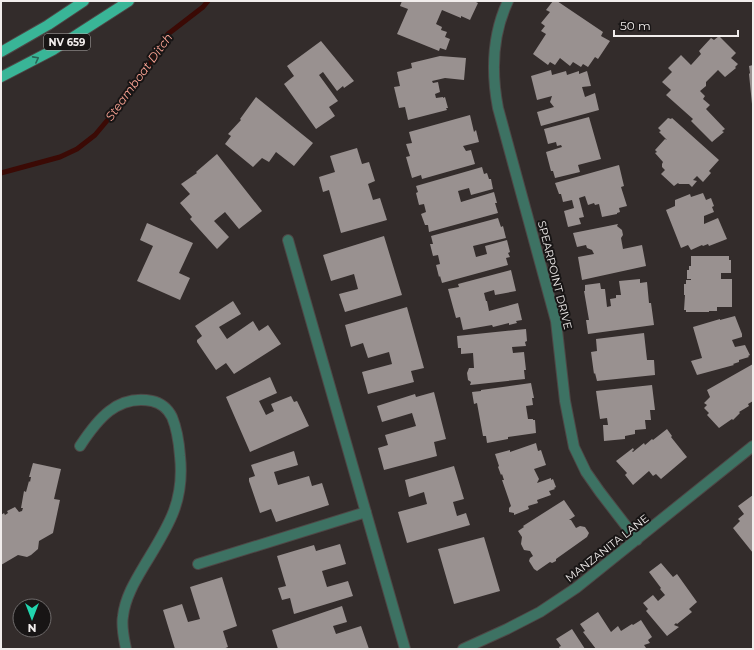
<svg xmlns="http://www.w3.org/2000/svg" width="754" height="650" font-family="Montserrat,sans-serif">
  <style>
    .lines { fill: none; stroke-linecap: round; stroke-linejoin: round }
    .stream { stroke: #3b0a05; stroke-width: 5 }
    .building { fill: #999190 }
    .minor-casing { stroke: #4e4746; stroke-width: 12 }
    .major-casing { stroke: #4e4746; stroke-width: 12 }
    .minor { stroke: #3d7263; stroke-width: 10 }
    .major { stroke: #39b597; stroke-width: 10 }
    .oneway { stroke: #286556 }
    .labels { text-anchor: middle; stroke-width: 4; stroke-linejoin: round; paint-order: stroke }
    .shield { fill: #181515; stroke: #b0acac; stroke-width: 1 }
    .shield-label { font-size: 10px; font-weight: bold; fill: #f1edec }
    .street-label { font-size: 11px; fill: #f1edec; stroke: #181515 }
    .water-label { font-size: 12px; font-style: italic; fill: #fca494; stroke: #181515 }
  </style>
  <rect width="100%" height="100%" fill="#332c2b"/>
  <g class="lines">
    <!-- stream -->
    <path class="stream" d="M1 173 60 157 77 149 95 135 126 98 152 60 161 44 168 34 203 7 208 1"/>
  </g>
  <!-- building -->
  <path class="building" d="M402 1H474L478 3 470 20 461 16V18L442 10 436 24 442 27 441 30 447 32 445 37 450 39 446 50 440 48 439 51 397 34 408 9 400 6Z
    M553 1H557L603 32 601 36 610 41 598 59 595 57 588 67 583 64 581 67 573 62 570 66 560 58 555 65 550 62 548 65 533 54 546 34 541 31 545 26 541 23 550 12 546 10Z
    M719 36 736 53 731 58 738 64 735 67 736 68 725 77 718 70 706 82V86L700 91 705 96 703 99 710 105 706 109 725 129 722 131 724 132 712 142 691 121 693 119 666 95 671 90 662 82 672 72 668 68 681 55 691 65 701 54 699 51 711 38 714 40Z
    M321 41 354 81 344 88 343 86 337 91 323 72 319 75 338 101 329 107 335 116 316 129 284 84 294 76 287 66Z
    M440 56 466 58 464 80 445 78 432 81 433 83 438 82 440 92 435 94 436 98 443 97V98L445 97 448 108H446L447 110 408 120 405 107 399 108 394 87 400 86 397 72 412 68 411 63Z
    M753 65V104H752L749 74 750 73 749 66Z
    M551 70 552 75 566 71 567 75 579 71V74L587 71 591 86 582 87 585 97 595 93 599 110 541 126 537 112 554 107 550 102 552 96 537 100 531 76Z
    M256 97 313 143 294 166 276 152 269 162 262 158 253 167 225 144 231 136 228 134 241 120 240 119Z
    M470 115 474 132 476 130 479 142 463 146 466 151 471 150 475 164 422 179 421 175 412 178 406 157 410 156 406 144 412 143 409 132Z
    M589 117 601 159 578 165 580 172 555 178 553 171H551L546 152 562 147 561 145 557 146 556 142 548 144 544 129Z
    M668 118 671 119 672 118 719 160 709 171 711 173 703 182 697 176 693 180 697 181 692 187 689 184H679L678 183 674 186 661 174 665 170 662 167V164L663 162 655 153 657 152 655 150 665 139 667 140 659 132 661 131 658 128Z
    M357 148 362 164 369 162 375 181 368 184 373 200 380 198 387 220 341 233 329 190 323 192 319 177 335 172 330 156Z
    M217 154 262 211 239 229 225 212 214 221 229 237 217 249 190 219 192 217 180 203 190 194 181 184 197 173 196 172Z
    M619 165 624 186 621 187 627 206 619 208 620 212 617 213V214L602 217 599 204 595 205 594 203 588 205 585 196 579 198 584 217 579 218 581 224 568 227 564 211 574 208 572 200 563 202 561 194H559L555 183Z
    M482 167 484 174 487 173 489 179H491L493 189 471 195 469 188 458 191 461 202 494 192 497 203H495L498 213 429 232 428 225H425L421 214 426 212 424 204 419 205 416 193 418 192 416 186Z
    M703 193 706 200 711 198 714 206 712 207 714 212 704 216V224L718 218 727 239 709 246 708 244 703 246 702 245 691 250 688 245 681 248 666 210 675 206V200L690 194 691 197Z
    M498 218 501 227 503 226 506 238 473 246 476 257 487 254 485 246 507 240 510 252 508 253 510 257 506 258 508 265 442 283 440 276 439 277 436 265 440 264 438 255 433 256 430 244H433L431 236Z
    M147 223 193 243 179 273 190 278 180 300 137 281 153 246 140 240Z
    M618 224 617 226 622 230 623 235 621 238 623 249 642 245 646 266 582 280 578 257 594 254 592 250 587 248 586 245 577 247 573 233Z
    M384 236 402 295 345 312 339 294 358 289 354 274 331 281 323 255Z
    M691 256H729V260H731V273H721V279H732V307H717V311H709V312H686V310H684L685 295H684V284H686V280H691V279H687V270H689V266H691Z
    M511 270 516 291 495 295 494 290 484 293 486 301H487L489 311 518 303 522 320 516 321 517 323 509 325V323L493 327 492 325 463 330 460 317 456 318 448 289 459 287 458 284Z
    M640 279V283L647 282 649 303H651L654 325 588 334 586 320H589L584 291H585V285L600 283 601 289H605L607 307 611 306 610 299 616 298V295H621L619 281Z
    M233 301 241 314 219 327 227 339 253 321 259 331 268 325 281 344 234 374 226 363 216 370 197 342V340L202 336 195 326Z
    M407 307 424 368 411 371 414 382 368 394 362 372 392 364 389 352 368 358 363 343 351 347 345 325Z
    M735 316 742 334V337L732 340 735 347 745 345 750 355 748 356 749 357 739 360V362L733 364 734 365 697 375 691 361 702 358 693 327 720 319V320Z
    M526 329 527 341 525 342 526 346 512 347 513 353 524 352 526 370H524L525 379 470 385 471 382 468 380 467 373 469 368H474L473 353 461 354V348H458L457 336Z
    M644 333 647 360H654L655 375 597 381 595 373 594 374 591 352 597 351 596 339Z
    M753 364V401L748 404 749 406 739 412 740 413 733 420 732 419 719 428 707 415 709 413 704 408 707 405 704 403 710 397 707 390Z
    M270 377 277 393 259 401 266 415 274 411 271 404 291 396 294 402 297 401 309 426 250 452 226 397Z
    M531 383 534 398H532L533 405 526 406 528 419H533V420H535L536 433 508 437V439L487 443 486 436H483L477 403 474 404 472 392 481 391V390Z
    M652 385 655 410H650L651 420H645L646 429 635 430V434L625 436V439L604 441 603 425H608L607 418 600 419 596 391Z
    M434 392 446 439 434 442 437 456 384 470 378 448 388 445 385 435 416 426 412 413 382 422 377 406 415 394 416 397Z
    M667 429 672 436 671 437 687 457 661 479 656 474 653 476 649 471 633 485 625 475 627 473 616 461 633 448 634 450 632 451 633 452 644 443 645 445 652 439 653 440Z
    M536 443 538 451 541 450 546 465 534 469 539 479 537 483 551 478V480L553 479 556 487 554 488 555 489 549 491 551 495 537 500 538 503 528 506 529 509 514 515V513L509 512V508L511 506 502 480H504L502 474 501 475 498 467 499 466 495 454 510 450V452Z
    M294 451 298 465 274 472 278 485 309 476 312 486 322 483 329 505 276 522 271 509 260 513 249 481V478L255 476 251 465Z
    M33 463 61 469 54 499 60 500 53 533 39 541 38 549 31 555 27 557 18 555 1 565V515L4 513 5 515 8 513 7 511 15 507 19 512 22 511 23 508H21L24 491 26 492 29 481 30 482 31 477H29Z
    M454 466 464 499 453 502 457 516 466 513 470 525 407 543 398 512 427 504 424 492 409 497 405 480Z
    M753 495V553L733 528 740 521 738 519 744 514 738 506Z
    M564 500 575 516 569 520H571L576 528 580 526 585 527 589 533 587 537 556 559V561L552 563 550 562 537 571 534 569 529 561 530 558 533 556 530 551 524 550 521 544 522 537 518 531 524 527 523 526Z
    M484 537 500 591 454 604 438 549Z
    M340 544 346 564 322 571 327 587 348 581 353 596 294 614 290 598 282 600 278 588 286 586 277 556 314 545 316 551Z
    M661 563 673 577 677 574 697 602 689 609 692 612 677 624 676 623 674 625 679 627 667 636 646 611 648 609 643 603 653 595 658 601 665 595 660 589 661 588 649 572Z
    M222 577 237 626 223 631 228 647 223 649H175L163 610 182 604 188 622 200 619 190 587Z
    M342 606 347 622 333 626 336 634 361 626 369 649H278L272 630Z
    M598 612 611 632 618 626 621 631 632 624 633 625 641 620 652 637 648 640 650 643 644 645 646 648 645 649H596L583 632 585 631 580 624Z
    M572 629 585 649H560L559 647 561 646 556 639Z"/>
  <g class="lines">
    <defs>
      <path id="minor" d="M508 1C492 35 491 71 498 108L556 321 565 401 574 447 586 472 600 492 637 540
        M288 240 405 649
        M80 446C97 420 117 394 152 401 161 403 168 409 172 417 177 429 179 443 180 456 185 503 167 528 144 566 135 581 125 598 123 616 121 627 124 638 126 649
        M198 564 366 512
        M463 649 507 629 540 612 576 588 753 446"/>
      <path id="major" d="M1 52 48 25 84 1
        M1 77 53 50 129 1"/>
    </defs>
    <!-- minor casing -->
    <use href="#minor" class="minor-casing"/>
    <!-- major casing -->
    <use href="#major" class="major-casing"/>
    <!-- minor -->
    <use href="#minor" class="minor"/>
    <!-- major -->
    <use href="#major" class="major"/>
  </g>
  <!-- one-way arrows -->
  <defs><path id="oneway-chevron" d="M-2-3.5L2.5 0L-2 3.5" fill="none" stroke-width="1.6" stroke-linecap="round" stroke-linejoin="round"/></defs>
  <use class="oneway" href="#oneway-chevron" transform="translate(36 59) rotate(-28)"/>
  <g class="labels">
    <!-- shield labels -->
    <rect class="shield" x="44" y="34" width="46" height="16" rx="3"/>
    <g class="shield-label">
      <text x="67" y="46">NV 659</text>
    </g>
    <!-- street labels -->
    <g class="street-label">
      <text transform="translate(555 275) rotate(76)" y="4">SPEARPOINT DRIVE</text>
      <text transform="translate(607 548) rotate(-38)" y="4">MANZANITA LANE</text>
    </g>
    <!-- water labels -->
    <g class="water-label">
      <text transform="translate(139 77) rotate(-54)" y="4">Steamboat Ditch</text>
    </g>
  </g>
  <!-- border -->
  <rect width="754" height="650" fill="none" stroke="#f1edec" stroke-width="4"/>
  <!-- north arrow -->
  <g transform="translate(32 618) rotate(180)"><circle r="19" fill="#181515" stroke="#6f6b6b"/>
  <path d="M0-3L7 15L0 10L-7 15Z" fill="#22d5af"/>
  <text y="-6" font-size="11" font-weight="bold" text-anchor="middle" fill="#f1edec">N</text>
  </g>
  <!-- scale -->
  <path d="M614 30v6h124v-6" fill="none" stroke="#f1edec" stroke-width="2"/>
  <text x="620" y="30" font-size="12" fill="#f1edec" stroke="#181515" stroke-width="3" paint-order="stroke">50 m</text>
</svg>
